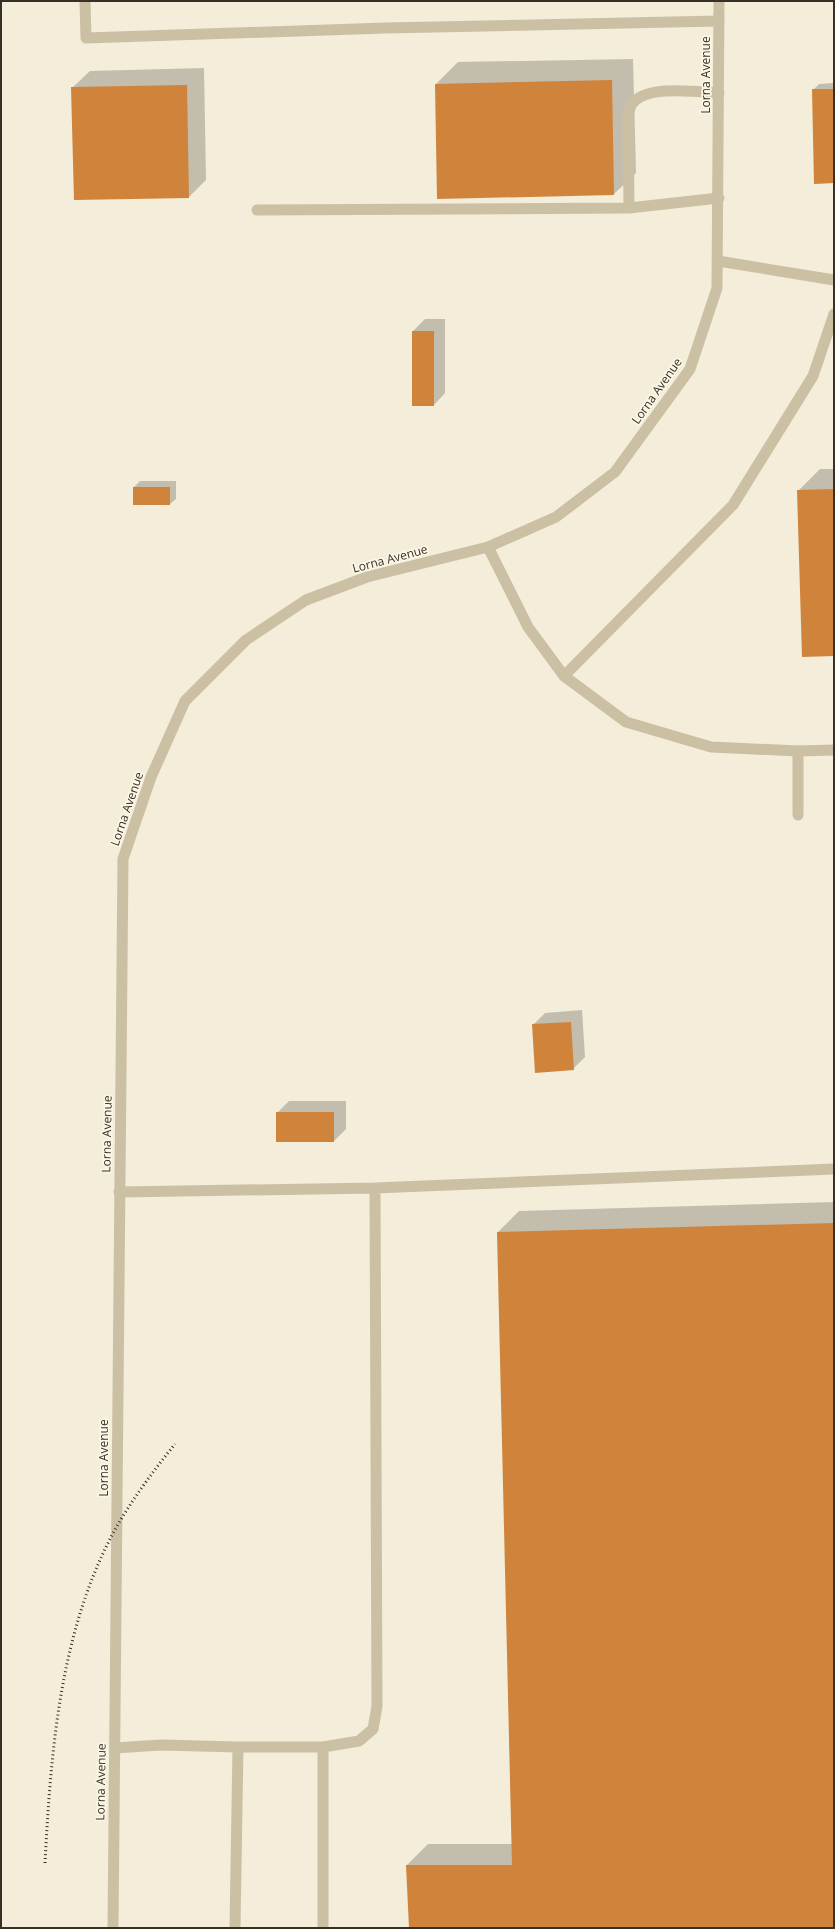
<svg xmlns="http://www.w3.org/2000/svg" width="835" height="1929" font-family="'Open Sans',sans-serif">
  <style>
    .shadow { fill: #0003 }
    .building { fill: #d0833a }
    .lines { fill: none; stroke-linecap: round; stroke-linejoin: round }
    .service { stroke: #ccc0a4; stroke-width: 11 }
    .minor { stroke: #ccc0a4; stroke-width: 11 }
    .tertiary { stroke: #ccc0a4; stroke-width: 11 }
    .rail { stroke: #373026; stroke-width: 3; stroke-dasharray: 1 3; stroke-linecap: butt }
    .labels { text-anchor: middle; stroke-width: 3.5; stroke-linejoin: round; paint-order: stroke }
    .street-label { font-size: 12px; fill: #373026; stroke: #fbf6e5 }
  </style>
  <rect width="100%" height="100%" fill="#f3edd9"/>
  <!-- shadow -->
  <path class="shadow" d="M633 59 636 173 614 194 436 84 458 62Z
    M204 68 206 180 189 197 72 88 90 71Z
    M834 83V182L813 90 819 84Z
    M425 319H445V393L434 405 413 331Z
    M820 469H834V655L798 491Z
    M140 481H176V499L170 504 134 487Z
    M582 1010 585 1057 573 1069 533 1025 545 1013Z
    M289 1101H346V1129L334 1141H277V1113Z
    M834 1202V1928H410L407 1865 428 1844H512L498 1232 519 1211Z"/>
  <!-- building -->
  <path class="building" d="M612 80 614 195 437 199 435 84Z
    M187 85 189 198 74 200 71 87Z
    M812 89H834V183L814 184Z
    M412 331H434V406H412Z
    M133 487H170V505H133Z
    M834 489V656L802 657 797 490Z
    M571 1022 574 1070 535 1073 532 1024Z
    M276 1112H334V1142H276Z
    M834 1223V1928H409L406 1865H512L497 1232Z"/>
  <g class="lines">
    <!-- service -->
    <path class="service" d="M85 1 86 38 385 28 719 21
      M629 208 628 115C629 112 630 107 632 104 646 84 698 92 719 93
      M257 210 629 208 719 198
      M718 261 834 280
      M564 676 733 505 813 376 834 314
      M798 751V815
      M119 1192 375 1188
      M323 1747V1928
      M115 1748 161 1745 238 1747H323L359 1741 373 1729 377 1706 375 1188 834 1169
      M235 1928 238 1747"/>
    <!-- minor -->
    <path class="minor" d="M488 547 528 627 564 676 626 722 711 747 798 751 834 750"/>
    <!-- tertiary -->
    <path class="tertiary" d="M113 1928 123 859 151 777 185 701 246 640 306 600 367 577 488 547 556 517 615 472 690 369 717 288 719 1"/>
    <!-- rail -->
    <path class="rail" d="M45 1863C51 1749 60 1628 117 1526 134 1497 154 1470 175 1444"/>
  </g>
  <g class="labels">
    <!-- street labels -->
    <g class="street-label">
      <text transform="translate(706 75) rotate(-90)" y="4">Lorna Avenue</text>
      <text transform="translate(657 391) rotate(-55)" y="4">Lorna Avenue</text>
      <text transform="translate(390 559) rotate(-15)" y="4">Lorna Avenue</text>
      <text transform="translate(127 809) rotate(-71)" y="4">Lorna Avenue</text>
      <text transform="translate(107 1134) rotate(-89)" y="4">Lorna Avenue</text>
      <text transform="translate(104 1458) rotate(-90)" y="4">Lorna Avenue</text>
      <text transform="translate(101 1782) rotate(-89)" y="4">Lorna Avenue</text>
    </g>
  </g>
  <!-- border -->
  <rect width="835" height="1929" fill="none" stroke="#373026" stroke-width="4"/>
</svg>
